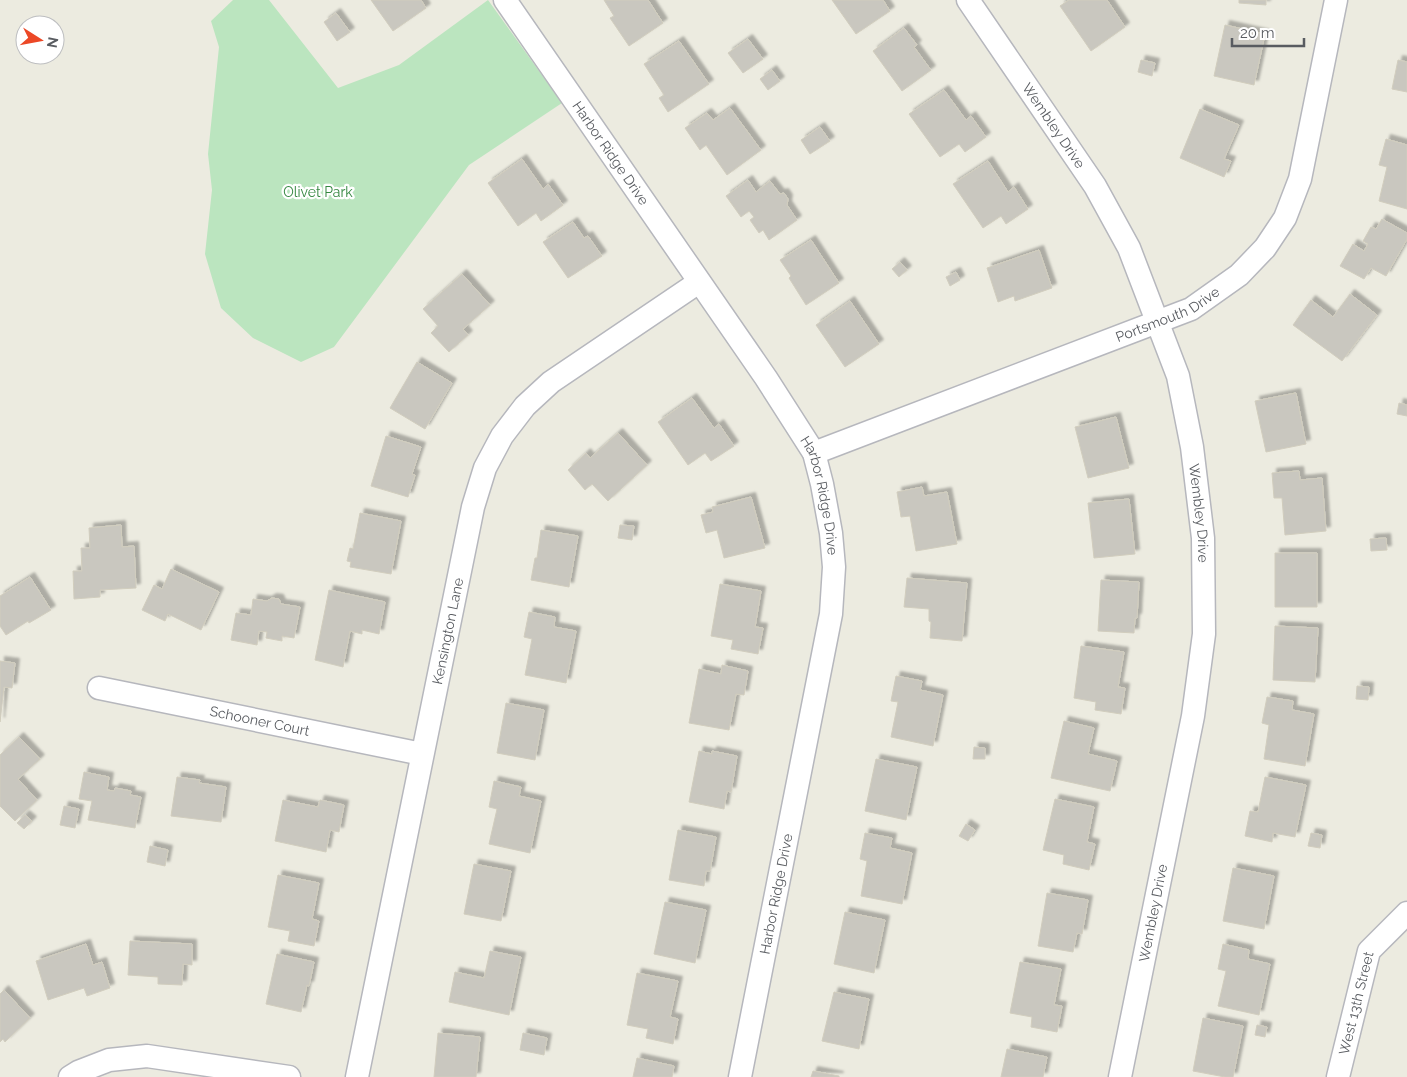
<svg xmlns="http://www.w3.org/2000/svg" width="1407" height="1077" font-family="Raleway,sans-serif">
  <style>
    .green { fill: #bbe5bf }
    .building { fill: #c9c7bf; stroke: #d1cdbe; filter: url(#shadow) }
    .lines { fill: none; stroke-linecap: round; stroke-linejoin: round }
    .minor-casing { stroke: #b6b7bd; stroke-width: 25 }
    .minor { stroke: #fff; stroke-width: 22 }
    .labels { text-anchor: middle; stroke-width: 4.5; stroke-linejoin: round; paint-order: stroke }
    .street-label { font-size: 14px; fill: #595c61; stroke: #fff }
    .park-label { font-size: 14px; fill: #33863f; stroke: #fff }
  </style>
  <defs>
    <filter id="shadow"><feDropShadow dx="4.5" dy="-4.5" stdDeviation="1" flood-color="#0004"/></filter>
  </defs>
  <rect width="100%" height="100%" fill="#ecebe0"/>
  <!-- green -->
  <path class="green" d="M233 0H269L338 88 399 65 488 0 562 103 469 165 334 347 301 362 253 338 221 308 205 254 212 190 208 154 219 47 211 21Z"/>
  <!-- building -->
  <path class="building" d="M371 0H421L426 8 393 31Z
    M604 0H648L663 23 629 46 610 18 614 16Z
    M832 0H883L890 11 856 34Z
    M1069 0H1107L1125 27 1091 51 1060 6Z
    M1239 0H1266V5L1239 3Z
    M336 13 350 32 337 41 324 22Z
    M1225 25 1265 34 1254 85 1214 76Z
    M904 28 917 45 914 47 931 70 902 91 873 51Z
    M748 39 763 59 743 73 728 53Z
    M679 41 709 84 668 112 659 98 664 95 644 64Z
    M1141 60 1155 63 1152 76 1138 72Z
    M1398 60 1407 62V92L1392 89Z
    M772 70 780 81 768 90 760 79Z
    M944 90 966 120 971 116 986 137 965 152 959 144 940 157 909 114Z
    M730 108 761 150 727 175 706 145 700 150 685 128 707 113 713 120Z
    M1200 109 1239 125 1224 159 1231 161 1224 177 1180 158Z
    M820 127 830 141 810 154 801 140Z
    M1386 139 1407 145V209L1379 201 1387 167 1379 165Z
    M522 159 543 189 548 184 563 205 541 221 536 213 518 226 488 183Z
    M988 161 1008 192 1014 187 1028 209 1006 224 1001 216 983 228 953 184Z
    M748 180 756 192 770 181 780 194 784 193 788 199 787 205 797 220 769 240 763 230 759 233 750 220 754 217 749 211 741 217 726 196Z
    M1382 219 1407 233V239L1386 276 1371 268 1364 279 1340 266 1353 244 1364 251 1368 244 1363 241 1371 227 1376 229Z
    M573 222 584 238 588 236 602 256 568 278 543 242Z
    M811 240 839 283 806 305 789 278 791 276 780 260Z
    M1039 250 1052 288 1015 301 1014 296 998 302 987 268Z
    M900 262 907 270 899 277 892 269Z
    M956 272 960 280 950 286 946 277Z
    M462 274 490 305 463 329 468 335 449 352 431 333 438 326 423 309Z
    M1350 294 1377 315 1342 361 1293 325 1311 300 1333 317Z
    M850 301 879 344 845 367 816 325Z
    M417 362 452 383 425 429 390 408Z
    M1296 393 1306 444 1266 452 1255 401Z
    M692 398 714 428 719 424 734 446 711 461 705 453 688 465 658 422Z
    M1399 403 1407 405V416L1397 414Z
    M1116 417 1129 468 1088 478 1075 427Z
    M618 433 647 465 608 501 592 484 585 490 568 470 586 453 590 458Z
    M386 436 421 447 412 474 415 475 408 497 371 486Z
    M1299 471 1300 480 1322 478 1326 531 1285 535 1282 498H1274L1272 473Z
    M922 487 924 496 947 492 957 544 916 551 910 516 901 517 897 492Z
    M751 497 765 548 724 558 717 530 706 533 701 515 713 512 712 507Z
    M1129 499 1135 554 1094 558 1088 503Z
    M360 513 401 521 391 574 350 567 351 562 347 561 350 548 353 549Z
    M121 525 122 547 134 546 136 588 100 590V597L74 599 73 571H82L81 548H90L89 528Z
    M620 525 634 526 632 540 618 538Z
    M541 530 578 536 569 587 531 580 535 558H537Z
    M1386 538 1387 550 1371 551 1370 539Z
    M1275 553H1317V607H1275Z
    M171 569 219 592 201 630 168 614 165 621 142 610 154 585 162 589Z
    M30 577 51 610 29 623 28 621 6 635 0 626V596Z
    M907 578 967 583 962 641 930 638 931 622 929 621V609L904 607Z
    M1101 580 1139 582 1137 618H1135L1134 633 1098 631Z
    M720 584 761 591 755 627 763 628 758 654 731 649 733 640 711 636Z
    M329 590 385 602 379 634 362 630V634L350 631 343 667 315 660Z
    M272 598 279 599 281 604 300 607 294 638 282 636V641L266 638 267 632 259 631 257 645 231 640 236 613 251 615 253 599 267 601Z
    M529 612 555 617 554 627 576 631 566 683 525 675 532 639 524 637Z
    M1275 626 1318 628 1315 682 1273 680Z
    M1081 646 1124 652 1118 687 1125 688 1121 714 1095 710 1096 702 1074 698Z
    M0 661 15 663 12 688 4 687 0 722Z
    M722 665 748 671 744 695 736 694 729 730 689 723 699 669 721 674Z
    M896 676 922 681 920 690 943 695 933 746 891 737 898 702 891 701Z
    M1357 686 1369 687 1368 700 1356 699Z
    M1267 697 1293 701 1292 710 1314 714 1305 766 1264 759 1269 725 1262 723Z
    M506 703 544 710 535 760 497 753Z
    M1064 721 1094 728 1088 754 1117 761 1110 791 1051 778Z
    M19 737 40 759 18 779 37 800 15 821 0 806V755Z
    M974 747 985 748V759H973Z
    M699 751 712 754V751L737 756 731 792 727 791 724 809 689 802Z
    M876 759 917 767 906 820 865 811Z
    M84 772 109 777 107 790 114 791 115 788 131 791 130 795 141 797 135 828 88 820 92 801 79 799Z
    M177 777 200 780 199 783 226 787 221 822 171 816Z
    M1265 777 1306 785 1295 837 1273 833 1272 842 1245 836 1250 811 1258 812Z
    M494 781 521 787 519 796 541 801 530 853 489 844 497 809 489 807Z
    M1055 799 1094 807 1087 842 1095 844 1089 870 1063 864 1064 855 1043 850Z
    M283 800 318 807 320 800 344 805 339 832 330 830 326 852 275 841Z
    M64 806 79 809 75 828 60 825Z
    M25 815 32 821 24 829 17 823Z
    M966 824 975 830 968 841 959 836Z
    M678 830 716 837 710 871H706L704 886 669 880Z
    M865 833 892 838 890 848 912 853 902 904 861 896 867 861 860 859Z
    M1311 833 1322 835 1320 848 1308 846Z
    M150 846 168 850 165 866 147 862Z
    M474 864 511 871 501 921 464 914Z
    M1233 868 1274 876 1264 929 1223 921Z
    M278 875 319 883 312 919 319 921 314 946 288 941 290 931 268 927Z
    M1047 893 1088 900 1082 934 1077 933 1073 952 1038 946Z
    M665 902 706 910 695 963 654 954Z
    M845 912 885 920 874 973 834 964Z
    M130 941 192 944V965L183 964 182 985 158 984V977L128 975Z
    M86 944 93 965 102 962 110 988 87 996 84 988 48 1000 36 961Z
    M1223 944 1249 950 1248 959 1270 964 1259 1015 1218 1006 1226 971 1218 969Z
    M490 951 521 957 509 1015 449 1002 455 972 484 978Z
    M277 954 314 962 309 986 307 985 301 1012 266 1004Z
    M1020 962 1061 969 1054 1005 1062 1006 1057 1032 1031 1027 1032 1017 1010 1013Z
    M637 973 678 981 670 1017 678 1019 673 1044 646 1038 648 1029 627 1025Z
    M4 990 30 1018 5 1042 3 1039 0 1042V994Z
    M834 992 869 999 859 1049 822 1041Z
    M1203 1018 1243 1026 1233 1077H1225L1193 1071Z
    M1257 1025 1267 1027 1265 1037 1255 1035Z
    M438 1033 480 1037 476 1077H434Z
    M523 1033 547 1038 544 1055 520 1050Z
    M1007 1049 1047 1057 1043 1077H1001Z
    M637 1058 674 1066 672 1077H633Z
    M813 1071 839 1076V1077H811Z"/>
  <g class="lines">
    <defs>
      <g id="minor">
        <path id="s1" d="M505 0 766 378 814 453 822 484 831 533 834 567 831 614 740 1077"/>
        <path id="s2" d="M968 0 1095 186 1129 248 1178 376 1192 447 1203 538 1204 634 1193 716 1120 1077"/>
        <path id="s3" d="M814 453 1191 309 1239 275 1265 248 1285 218 1300 179 1336 0"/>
        <path id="s4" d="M99 688 422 754"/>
        <path d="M70 1077 78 1072 109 1060 147 1056 289 1077"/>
        <path id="s5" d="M357 1077 473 507 485 468 502 436 525 406 551 382 699 282"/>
        <path id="s6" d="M1338 1077 1369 951 1407 913"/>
      </g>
    </defs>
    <!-- minor casing -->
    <use href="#minor" class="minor-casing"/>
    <!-- minor -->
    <use href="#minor" class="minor"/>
  </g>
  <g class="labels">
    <!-- street labels -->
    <g class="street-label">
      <text dy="5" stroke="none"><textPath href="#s2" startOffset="152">Wembley Drive</textPath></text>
      <text dy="5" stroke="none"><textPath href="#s1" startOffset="186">Harbor Ridge Drive</textPath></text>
      <text dy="5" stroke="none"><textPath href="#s3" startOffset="380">Portsmouth Drive</textPath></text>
      <text dy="5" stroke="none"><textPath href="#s1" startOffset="591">Harbor Ridge Drive</textPath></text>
      <text dy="5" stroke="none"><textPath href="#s2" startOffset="572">Wembley Drive</textPath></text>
      <text dy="5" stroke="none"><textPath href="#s5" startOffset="455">Kensington Lane</textPath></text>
      <text dy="5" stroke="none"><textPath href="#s4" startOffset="164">Schooner Court</textPath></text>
      <text transform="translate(776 894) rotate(-79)" y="5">Harbor Ridge Drive</text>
      <text transform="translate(1153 913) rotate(-79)" y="5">Wembley Drive</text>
      <text dy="5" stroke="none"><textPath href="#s6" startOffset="76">West 13th Street</textPath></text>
    </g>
    <!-- park labels -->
    <g class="park-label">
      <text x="318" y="197">Olivet Park</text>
    </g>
  </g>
  <!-- north arrow -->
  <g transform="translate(40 40) rotate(101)"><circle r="24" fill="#ffffff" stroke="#bdbec0"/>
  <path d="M0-4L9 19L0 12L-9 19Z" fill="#ec4826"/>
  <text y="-8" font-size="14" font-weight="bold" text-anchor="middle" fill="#595c61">N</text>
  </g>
  <!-- scale -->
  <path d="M1232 38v8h72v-8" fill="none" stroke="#595c61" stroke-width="2.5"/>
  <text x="1240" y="38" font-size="15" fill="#595c61" stroke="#ffffff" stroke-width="4" paint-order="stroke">20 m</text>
</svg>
